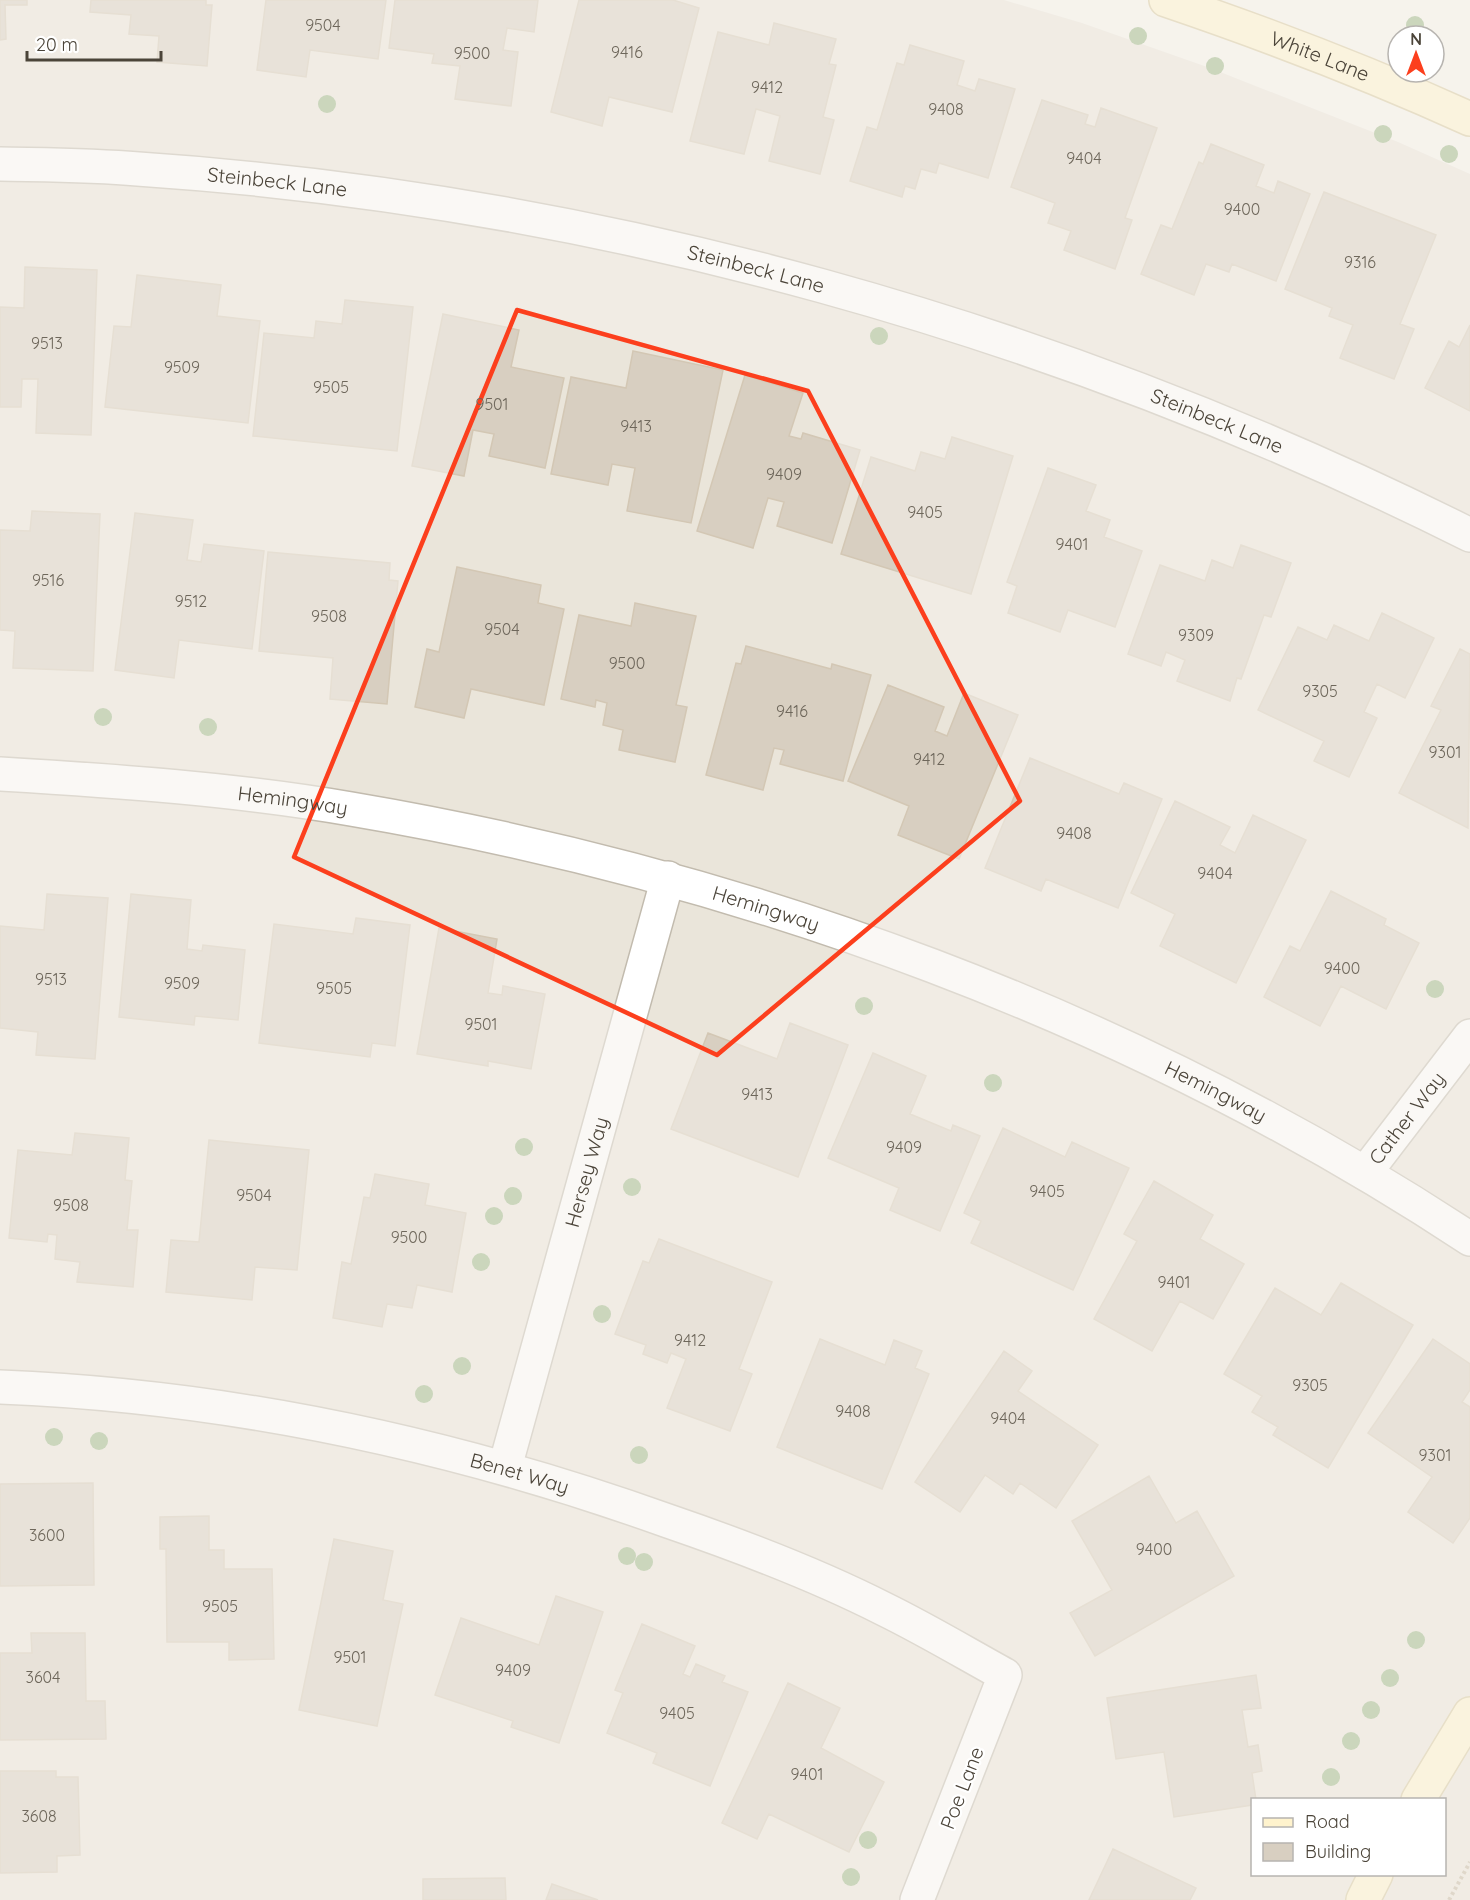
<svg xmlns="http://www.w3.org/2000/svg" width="1470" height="1900" font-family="Quicksand,sans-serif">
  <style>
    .residential { fill: #eae5da; fill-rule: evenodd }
    .building { fill: #d8cfc1; stroke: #d3c7b4; stroke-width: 1.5 }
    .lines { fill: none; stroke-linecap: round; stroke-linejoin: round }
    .street-casing { stroke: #c2bbae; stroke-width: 36 }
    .secondary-casing { stroke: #d6c79b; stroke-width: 36 }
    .path { stroke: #c4b79f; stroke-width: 4; stroke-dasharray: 3 3; stroke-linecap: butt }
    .street { stroke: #fff; stroke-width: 33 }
    .secondary { stroke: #fff3cd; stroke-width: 33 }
    .tree { fill: #97b381 }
    .marked { fill: none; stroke: #fc3f1d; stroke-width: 4.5; stroke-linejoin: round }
    .labels { text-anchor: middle; stroke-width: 4.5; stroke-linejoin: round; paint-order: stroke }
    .number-label { font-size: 16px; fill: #6e675b }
    .street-label { font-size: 20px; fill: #4b4439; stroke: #fff }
  </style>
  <rect width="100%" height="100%" fill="#f6f3ec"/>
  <!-- residential -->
  <path class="residential" d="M0 0H1004L1082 23 1210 68 1398 142 1470 174V1900H0ZM1252 1800H1444V1874H1252Z"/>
  <!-- building -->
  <path class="building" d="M0 0H27V5H5L6 39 0 40Z
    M91 0H206V5H212L207 66 157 62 159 36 129 34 131 15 90 12Z
    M266 0H386L378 59 310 50 306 77 257 70Z
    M395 0H538L534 32 507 28 503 50 518 52 511 106 455 99 460 66 432 63 434 54 389 48Z
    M579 0H673L699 8 672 112 609 97 602 126 551 112Z
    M774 23 836 39 829 64 836 65 823 117 834 120 820 174 769 161 780 116 756 109 744 154 690 141 718 32 769 45Z
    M910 45 964 61 957 85 975 91 979 79 1015 89 988 178 939 163 936 173 921 169 915 189 905 186 902 197 850 181 867 127 877 130 897 63 904 65Z
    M1042 100 1088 115 1085 124 1095 127 1101 108 1157 128 1125 218 1132 220 1115 269 1064 250 1071 231 1048 223 1055 203 1011 187Z
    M1211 144 1264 165 1256 186 1274 193 1278 181 1310 194 1276 281 1232 264 1229 272 1206 264 1194 295 1141 274 1161 225 1172 229 1199 162 1203 164Z
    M1324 192 1436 235 1400 324 1414 329 1394 379 1340 358 1353 325 1329 316 1332 308 1285 289Z
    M25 267 97 270 91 435 36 433 38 379H22L21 407H0V307L24 308Z
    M137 275 221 285 217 316 260 321 248 423 105 407 114 326 131 327Z
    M345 300 413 307 397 451 253 436 264 333 314 338 316 321 342 324Z
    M443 314 519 330 511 367 564 378 545 468 489 456 494 434 473 430 464 476 412 466Z
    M1470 325V411L1425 388 1449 341 1459 347Z
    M633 351 723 370 691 523 627 511 635 468 612 464 608 485 551 474 571 377 626 388Z
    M745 375 803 393 789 436 801 439 803 433 860 450 832 543 777 526 784 502 768 498 753 548 697 531Z
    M952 437 1013 456 971 594 841 554 871 457 915 471 921 452 945 459Z
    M1048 468 1096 485 1086 511 1110 520 1104 537 1142 551 1115 627 1068 610 1060 632 1008 613 1017 586 1007 582Z
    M32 511 100 514 93 671 13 668 15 631 0 630V530L30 531Z
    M135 513 193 520 187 560 201 562 204 544 264 551 252 649 179 640 174 678 115 670Z
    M1241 545 1291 563 1271 617 1264 615 1241 679 1237 678 1230 701 1177 681 1185 660 1166 652 1161 666 1128 654 1160 565 1205 581 1212 560 1233 568Z
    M268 552 390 563 389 580 398 581 387 704 330 699 333 658 259 651Z
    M457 567 541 585 538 603 564 609 544 705 471 689 464 718 415 707 427 649 439 652Z
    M635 603 696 616 676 705 687 707 675 762 619 750 623 730 603 725 607 703 596 700 595 707 561 699 579 615 631 626Z
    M1382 613 1434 638 1405 698 1377 684 1364 712 1377 718 1349 777 1314 761 1324 741 1258 710 1298 627 1327 640 1334 625 1369 641Z
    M746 646 831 669 832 664 871 675 843 781 780 764 784 750 774 748 763 790 706 775 736 663 741 664Z
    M1460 649 1470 654 1468 828 1399 793 1441 710 1431 706Z
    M888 685 944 707 935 731 947 736 964 693 1018 715 959 859 898 835 909 806 848 781Z
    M1030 758 1119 794 1124 783 1162 799 1118 908 1046 879 1041 891 985 868Z
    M1175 801 1230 827 1220 845 1235 853 1253 815 1306 840 1236 983 1160 946 1175 914 1131 893Z
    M1331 891 1386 919 1384 925 1419 943 1386 1009 1341 986 1320 1026 1264 997 1290 946 1300 951Z
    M47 894 108 898 95 1059 36 1055 38 1032 0 1028V926L44 930Z
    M131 894 191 900 187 949 202 951 203 945 245 950 238 1020 195 1016 194 1025 119 1017Z
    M356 918 410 925 395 1046 372 1043 370 1057 259 1043 274 924 353 934Z
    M439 928 497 939 488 993 502 995 503 986 545 994 531 1069 488 1061V1066L417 1054Z
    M790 1023 848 1045 798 1177 671 1129 708 1033 777 1059Z
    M873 1053 926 1076 910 1114 951 1131 953 1125 980 1136 940 1231 890 1210 899 1188 828 1158Z
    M1003 1128 1065 1157 1072 1142 1129 1168 1073 1290 971 1243 981 1221 964 1213Z
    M75 1133 129 1138 125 1180 132 1181 127 1230H138L133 1287 77 1282 80 1262 55 1259 57 1235 48 1234 47 1242 9 1238 18 1150 72 1155Z
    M209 1140 309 1150 297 1270 255 1267 252 1300 166 1292 171 1240 199 1242Z
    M375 1174 429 1184 425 1205 466 1213 452 1292 417 1285 412 1308 387 1304 382 1327 333 1318 342 1262 351 1264 364 1197 370 1198Z
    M1154 1181 1213 1215 1200 1239 1244 1264 1213 1319 1180 1301 1152 1351 1094 1319 1137 1241 1124 1234Z
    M659 1239 772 1282 739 1369 752 1374 730 1431 667 1408 686 1359 671 1353 667 1363 643 1354 646 1345 615 1334 643 1261 649 1263Z
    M1341 1283 1413 1325 1328 1468 1273 1435 1278 1427 1252 1412 1262 1396 1224 1374 1275 1288 1321 1315Z
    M820 1339 885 1365 894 1340 922 1351 915 1368 929 1374 882 1489 777 1447Z
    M1433 1339 1470 1364V1390L1462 1402 1470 1407V1518L1453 1543 1408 1512 1432 1477 1368 1433Z
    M1004 1351 1032 1371 1018 1391 1098 1445 1056 1508 1020 1483 1013 1494 985 1475 960 1512 915 1482Z
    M1149 1476 1176 1523 1197 1511 1234 1576 1095 1656 1070 1613 1112 1590 1072 1521Z
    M93 1483 94 1585 0 1586V1484Z
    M209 1516V1550H224V1569H272L274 1659 229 1660V1642H167L166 1549H160V1517Z
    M334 1539 393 1551 383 1600 403 1604 377 1726 299 1710Z
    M556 1596 603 1612 559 1743 511 1727 513 1721 435 1695 461 1618 539 1645Z
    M642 1624 695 1646 683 1674 690 1677 696 1664 725 1676 722 1682 748 1692 710 1786 653 1763 657 1753 607 1733 623 1693 615 1690Z
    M31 1633H85L86 1701H105L106 1739 0 1740V1653H32Z
    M1256 1675 1261 1708 1242 1710 1248 1747 1258 1745 1262 1771 1252 1773 1256 1800H1252V1805L1174 1817 1164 1752 1116 1759 1107 1698Z
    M788 1683 840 1708 821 1748 884 1782 849 1852 769 1814 757 1839 722 1823Z
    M0 1771H56V1777H78L80 1855 57 1856V1872L0 1873Z
    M1113 1849 1196 1888 1190 1900H1089Z
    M505 1878 506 1900H423V1879Z
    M552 1884 598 1900H546Z"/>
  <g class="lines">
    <defs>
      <g id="street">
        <path id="s1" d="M0 164C46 165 92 165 138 169 600 200 1057 328 1470 535"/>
        <path id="s2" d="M0 774C117 781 235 789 351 809 747 876 1133 1017 1470 1239"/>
        <path id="s3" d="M1365 1173 1470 1036"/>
        <path id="s4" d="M0 1387C228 1396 453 1444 668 1521 741 1546 815 1574 884 1609 925 1629 965 1653 1005 1675L917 1900"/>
        <path id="s5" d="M505 1467 668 878"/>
      </g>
      <g id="secondary">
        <path id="s6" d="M1166 0C1269 35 1371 74 1470 119"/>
        <path d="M1418 1800 1470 1714"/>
        <path d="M1363 1900 1376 1874"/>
      </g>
    </defs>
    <!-- street casing -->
    <use href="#street" class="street-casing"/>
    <!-- secondary casing -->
    <use href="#secondary" class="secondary-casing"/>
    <!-- path -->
    <path class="path" d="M1449 1900 1470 1862"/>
    <!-- street -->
    <use href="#street" class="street"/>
    <!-- secondary -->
    <use href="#secondary" class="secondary"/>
  </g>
  <!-- trees -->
  <g class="tree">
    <circle cx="1415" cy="25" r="9"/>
    <circle cx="1138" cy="36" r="9"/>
    <circle cx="1215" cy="66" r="9"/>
    <circle cx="327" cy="104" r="9"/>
    <circle cx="1383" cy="134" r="9"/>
    <circle cx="1449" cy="154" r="9"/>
    <circle cx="879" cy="336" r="9"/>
    <circle cx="103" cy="717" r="9"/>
    <circle cx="208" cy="727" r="9"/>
    <circle cx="1435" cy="989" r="9"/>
    <circle cx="864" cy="1006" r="9"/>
    <circle cx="993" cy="1083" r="9"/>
    <circle cx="524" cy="1147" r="9"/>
    <circle cx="632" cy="1187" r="9"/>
    <circle cx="513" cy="1196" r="9"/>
    <circle cx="494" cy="1216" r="9"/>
    <circle cx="481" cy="1262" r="9"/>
    <circle cx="602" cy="1314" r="9"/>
    <circle cx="462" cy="1366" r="9"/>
    <circle cx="424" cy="1394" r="9"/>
    <circle cx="54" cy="1437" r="9"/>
    <circle cx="99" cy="1441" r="9"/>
    <circle cx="639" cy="1455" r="9"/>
    <circle cx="627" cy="1556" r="9"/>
    <circle cx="644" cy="1562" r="9"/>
    <circle cx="1416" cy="1640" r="9"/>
    <circle cx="1390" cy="1678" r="9"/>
    <circle cx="1371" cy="1710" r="9"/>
    <circle cx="1351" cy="1741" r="9"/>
    <circle cx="1331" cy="1777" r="9"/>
    <circle cx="868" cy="1840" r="9"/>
    <circle cx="851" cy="1877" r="9"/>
  </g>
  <!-- marked area -->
  <path d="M0 0H1470V1900H0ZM517 310 808 391 1020 801 717 1055 294 857Z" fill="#f6f3ec" fill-opacity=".55" fill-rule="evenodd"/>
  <path class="marked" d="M517 310 808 391 1020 801 717 1055 294 857Z"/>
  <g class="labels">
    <!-- number labels -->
    <g class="number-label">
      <text x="323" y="31">9504</text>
      <text x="627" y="58">9416</text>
      <text x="472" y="59">9500</text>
      <text x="767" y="93">9412</text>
      <text x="946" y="115">9408</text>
      <text x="1084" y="164">9404</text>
      <text x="1242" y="215">9400</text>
      <text x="1360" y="268">9316</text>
      <text x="47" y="349">9513</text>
      <text x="182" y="373">9509</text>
      <text x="331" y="393">9505</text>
      <text x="492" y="410">9501</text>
      <text x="636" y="432">9413</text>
      <text x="784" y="480">9409</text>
      <text x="925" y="518">9405</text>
      <text x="1072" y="550">9401</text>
      <text x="48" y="586">9516</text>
      <text x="191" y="607">9512</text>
      <text x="329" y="622">9508</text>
      <text x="502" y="635">9504</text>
      <text x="1196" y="641">9309</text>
      <text x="627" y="669">9500</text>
      <text x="1320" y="697">9305</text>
      <text x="792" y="717">9416</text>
      <text x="1445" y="758">9301</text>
      <text x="929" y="765">9412</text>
      <text x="1074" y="839">9408</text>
      <text x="1215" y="879">9404</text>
      <text x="1342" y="974">9400</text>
      <text x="51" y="985">9513</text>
      <text x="182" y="989">9509</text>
      <text x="334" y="994">9505</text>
      <text x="481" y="1030">9501</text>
      <text x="757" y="1100">9413</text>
      <text x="904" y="1153">9409</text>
      <text x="1047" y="1197">9405</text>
      <text x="254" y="1201">9504</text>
      <text x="71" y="1211">9508</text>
      <text x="409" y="1243">9500</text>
      <text x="1174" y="1288">9401</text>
      <text x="690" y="1346">9412</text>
      <text x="1310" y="1391">9305</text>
      <text x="853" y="1417">9408</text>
      <text x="1008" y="1424">9404</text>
      <text x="1435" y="1461">9301</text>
      <text x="47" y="1541">3600</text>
      <text x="1154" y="1555">9400</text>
      <text x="220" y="1612">9505</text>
      <text x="350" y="1663">9501</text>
      <text x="513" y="1676">9409</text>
      <text x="43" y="1683">3604</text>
      <text x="677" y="1719">9405</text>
      <text x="807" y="1780">9401</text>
      <text x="39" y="1822">3608</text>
    </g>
    <!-- street labels -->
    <g class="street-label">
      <text dy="7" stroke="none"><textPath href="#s6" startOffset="164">White Lane</textPath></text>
      <text dy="7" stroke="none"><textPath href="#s1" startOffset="278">Steinbeck Lane</textPath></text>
      <text dy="7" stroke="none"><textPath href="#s1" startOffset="765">Steinbeck Lane</textPath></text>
      <text dy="7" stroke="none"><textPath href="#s1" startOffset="1251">Steinbeck Lane</textPath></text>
      <text dy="7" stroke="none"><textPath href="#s2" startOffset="294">Hemingway</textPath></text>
      <text dy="7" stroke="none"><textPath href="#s2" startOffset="780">Hemingway</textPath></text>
      <text dy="7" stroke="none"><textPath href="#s2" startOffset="1266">Hemingway</textPath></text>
      <text dy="7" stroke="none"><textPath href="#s3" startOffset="69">Cather Way</textPath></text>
      <text dy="7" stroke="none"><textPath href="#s5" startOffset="306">Hersey Way</textPath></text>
      <text dy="7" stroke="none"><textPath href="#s4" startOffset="528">Benet Way</textPath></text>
      <text transform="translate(962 1788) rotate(-69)" y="7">Poe Lane</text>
    </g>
  </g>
  <!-- legend -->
  <rect x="1251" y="1798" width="195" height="78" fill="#ffffff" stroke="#b7b4b0" stroke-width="1.5"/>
  <rect x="1263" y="1818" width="30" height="9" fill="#fff3cd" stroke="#b7b4b0" stroke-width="1.5"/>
  <text x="1305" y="1828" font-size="18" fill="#4b4439">Road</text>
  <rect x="1263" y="1843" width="30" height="18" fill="#d8cfc1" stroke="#b7b4b0" stroke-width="1.5"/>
  <text x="1305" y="1858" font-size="18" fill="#4b4439">Building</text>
  <!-- north arrow -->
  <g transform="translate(1416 54)"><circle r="28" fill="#ffffff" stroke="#b7b4b0" stroke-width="1.5"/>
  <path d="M0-4.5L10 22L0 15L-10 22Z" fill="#fc3f1d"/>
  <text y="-9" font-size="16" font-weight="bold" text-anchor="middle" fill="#4b4439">N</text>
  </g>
  <!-- scale -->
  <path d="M27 51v9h134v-9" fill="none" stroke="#4b4439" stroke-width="3"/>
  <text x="36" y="51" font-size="18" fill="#4b4439" stroke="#ffffff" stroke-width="4.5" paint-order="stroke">20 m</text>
</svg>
